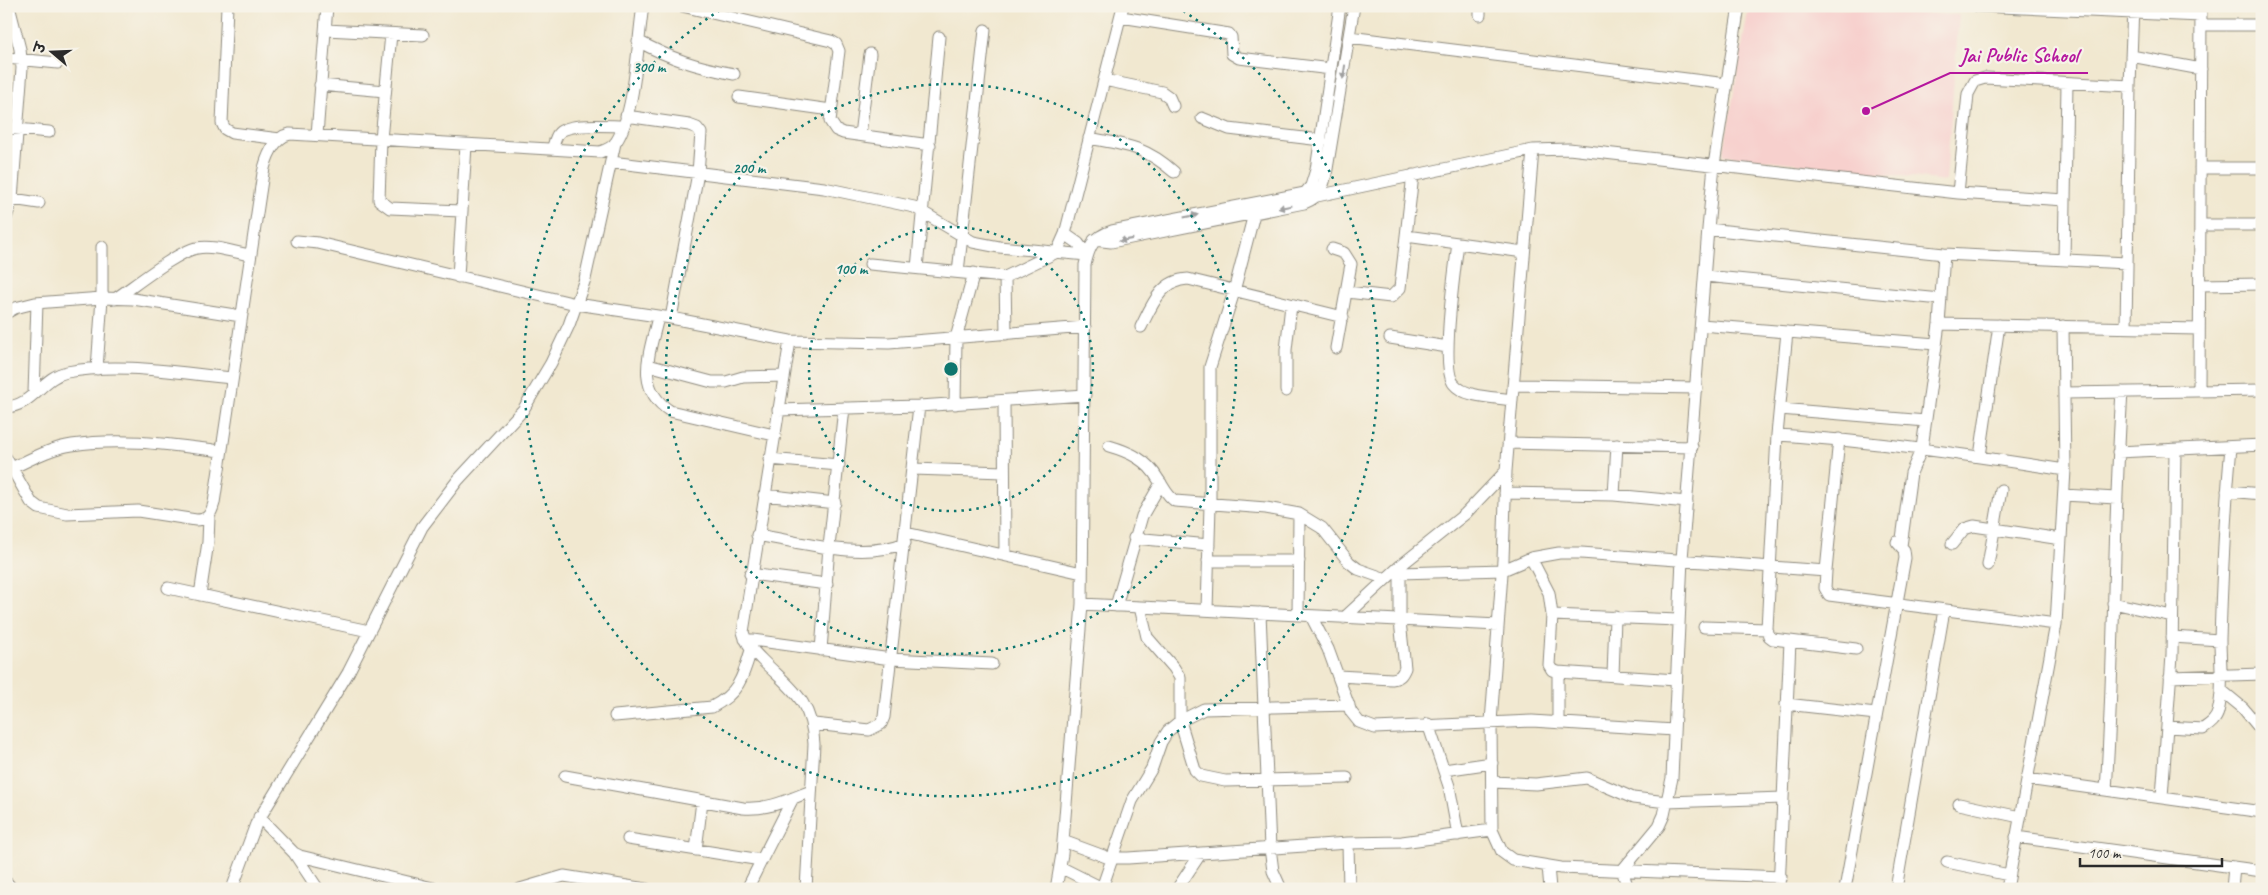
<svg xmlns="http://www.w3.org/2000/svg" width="2268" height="895" font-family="Caveat,'Playpen Sans Deva',sans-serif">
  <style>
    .built { fill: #f7d0cd }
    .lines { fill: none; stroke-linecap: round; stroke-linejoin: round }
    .minor-casing { stroke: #8e8a7e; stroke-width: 13 }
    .tertiary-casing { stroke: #8e8a7e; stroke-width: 16 }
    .minor { stroke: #fff; stroke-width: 11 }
    .tertiary { stroke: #fff; stroke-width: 14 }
    .oneway { fill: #a0a0a0 }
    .ring { fill: none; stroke: #0f766e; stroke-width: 2.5; stroke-dasharray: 2.5 5 }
    .centre { fill: #0f766e; stroke: #f7f3e8; stroke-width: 2.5 }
    .ring-label { font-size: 15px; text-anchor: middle; font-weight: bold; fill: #0f766e; stroke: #f7f3e8; stroke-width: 4.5; stroke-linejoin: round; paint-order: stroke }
    .leader { fill: none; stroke: #b5179e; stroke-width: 2 }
    .callout-dot { fill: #b5179e; stroke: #f7f3e8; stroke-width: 2 }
    .callout-label { font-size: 21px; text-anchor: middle; font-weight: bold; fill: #b5179e; stroke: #f7f3e8; stroke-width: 4.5; stroke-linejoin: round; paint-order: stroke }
  </style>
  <rect width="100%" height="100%" fill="#f7f3e8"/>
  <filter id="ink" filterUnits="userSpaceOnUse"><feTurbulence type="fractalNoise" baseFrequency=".02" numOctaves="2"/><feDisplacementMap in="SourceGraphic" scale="10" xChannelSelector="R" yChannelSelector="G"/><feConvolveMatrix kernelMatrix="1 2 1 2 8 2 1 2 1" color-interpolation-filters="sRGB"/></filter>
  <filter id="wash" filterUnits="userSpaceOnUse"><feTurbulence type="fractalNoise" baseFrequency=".0096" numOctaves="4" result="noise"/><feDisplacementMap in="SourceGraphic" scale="20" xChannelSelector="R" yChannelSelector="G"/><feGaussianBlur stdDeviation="1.12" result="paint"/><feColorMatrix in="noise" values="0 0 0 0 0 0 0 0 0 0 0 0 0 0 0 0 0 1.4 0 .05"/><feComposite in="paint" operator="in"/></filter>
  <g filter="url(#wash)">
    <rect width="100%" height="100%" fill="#f1e8d0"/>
    <!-- built -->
    <path class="built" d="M1749 6H1793L1959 15 1946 181 1723 155Z"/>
  </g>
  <g filter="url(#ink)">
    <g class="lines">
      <defs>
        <path id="minor" d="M227 6 222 123 225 129 232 133 280 139
          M682 6 831 41 836 44 839 51 830 121 836 130 843 133 930 145
          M1978 6 2201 16
          M1480 15V6
          M1121 17 1229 34 1231 37 1232 54 1239 58 1331 69
          M2201 25H2262
          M326 30 423 35
          M391 34 381 139 379 200 390 208 461 211
          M1349 37 1727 84
          M638 41C671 59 697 67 734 74
          M2131 56 2201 69
          M6 58 58 63
          M1104 80 1162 92 1169 97 1173 106
          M320 85 385 91
          M739 97 831 110
          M626 116 689 125 697 128 701 133 698 173 671 318
          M1202 118 1229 129 1321 140
          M6 128 49 132
          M317 135 327 6
          M860 135 870 54
          M1089 138C1126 145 1145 146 1174 172
          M552 149C554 145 555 138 558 134 566 122 608 126 623 126
          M1533 150 1506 471 1503 560 1491 722 1492 830 1502 852 1513 860 1561 868 1781 877
          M611 162 824 188 914 207 973 242 999 247 1087 255
          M2200 168H2262
          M1958 193 1968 94 1975 81 1985 78 2130 86
          M1317 196 1533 150 1569 149 1958 193 2065 200
          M6 198 39 203
          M6 218 12 199 22 68 20 49 9 6
          M2200 225H2262
          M1708 229 1944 254 2127 263
          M1065 234 1078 243 1087 255
          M1406 236 1524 252
          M1094 240 1111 242 1304 203C1321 197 1324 185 1327 169L1354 6
          M297 241 318 243 576 304 671 318 790 341 889 343 1085 327
          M1458 243C1455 268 1440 369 1454 384 1465 398 1496 397 1512 400
          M1332 249 1344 253 1351 264 1336 348
          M2064 260 2067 83
          M870 264 1005 277 1057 252 1065 234 1123 6
          M917 268 939 37
          M958 272 985 30
          M1705 276 1941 299
          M458 277 466 145
          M1005 277 1006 334
          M2200 285 2262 284
          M1347 292 1391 297 1400 288 1413 175
          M115 299C133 287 178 251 197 248 213 245 233 252 250 255
          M6 313 15 308 35 303 102 298 133 299 241 316
          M658 317C650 353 634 387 670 411L774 435
          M1939 324 2199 329
          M1701 325 1936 344
          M1141 327C1152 305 1161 280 1188 279L1343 317
          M2126 327 2130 86 2133 6
          M1787 332 1777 435 1767 629 1769 636 1773 639 1856 649
          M1390 338 1448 347
          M790 341 743 632C746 644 754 652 762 660 791 689 812 700 814 744L806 889
          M648 365 712 382H726L743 377 784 376
          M97 369 102 298V247
          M1513 385 1697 388
          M1286 391V350L1291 305
          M2199 391 2201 6
          M34 393 37 303
          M2064 393 2262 390
          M1004 401 1005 555
          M955 404 956 338 974 273
          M6 407C33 406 42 377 67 372 120 362 178 373 231 378
          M1780 409 1926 421
          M778 410 919 406 1085 395
          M1777 435C1874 441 1969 455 2065 470
          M1839 439 1826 571 1825 588 1829 595 2056 624
          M1508 443 1692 447
          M1109 446C1130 452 1147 460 1158 479 1164 487 1166 495 1175 501L1266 508 1299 514 1322 528 1349 562 1358 569 1386 579
          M2118 452 2262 445
          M1980 456 1999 325
          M6 458 31 502 39 508 67 514 138 511 196 520C208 520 211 514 214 503L263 173C266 158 274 137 290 134L600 152C606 150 612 148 616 142 636 112 637 43 643 6
          M769 459 839 465
          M12 468C31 459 51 448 72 445 122 437 172 445 221 451
          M913 469 1004 472
          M2227 491 2262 494
          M1505 493 1614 495 1687 502
          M764 495 835 503
          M1614 495 1617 445
          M2064 495 2116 498
          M906 533 1082 573
          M757 535C802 542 860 561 905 543
          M1134 538 1209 545
          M1952 544 1964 529 1974 526 2061 539
          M1901 546 1911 473 1922 448 1939 324 1944 254
          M1531 558 1549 593 1552 615 1549 665 1552 670 1558 672 1676 680
          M1208 561H1299
          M1988 565 2001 490
          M1400 573 1503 570 1531 558 1559 553H1581L1826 571
          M750 574 827 584
          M168 588 369 631
          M200 595 208 542 209 517
          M2113 603 2172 616
          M1082 604 1498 625
          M1116 606 1142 516 1161 483
          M1140 607 1147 637 1174 668 1180 678V721L1195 770 1201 776 1225 781 1347 778
          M1207 610 1210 505V367L1233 295 1254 214
          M1260 613 1270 848 1273 871 1281 889
          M1298 615 1299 514
          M1552 615 1678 620
          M1311 616 1328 649 1351 712 1359 722 1375 728 1532 721 1674 730
          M1344 618 1400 566 1465 514 1506 471
          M1704 627 1767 629
          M2172 637 2220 640
          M745 639 891 659 992 664
          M821 650 829 547 844 408
          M1338 676 1392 679C1400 678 1402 675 1405 668L1400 621V566
          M1613 676 1615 617
          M2170 677 2262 674
          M2221 690 2243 708 2262 731
          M1786 704 1876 714
          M615 716 712 707C739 693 743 677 751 650
          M1558 723V672
          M814 724 869 730 881 724 884 717 919 406
          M1428 724 1449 786 1458 835
          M2167 727 2203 729C2210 724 2216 720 2218 712 2224 688 2220 664 2220 639 2222 575 2225 511 2231 447
          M1444 770 1492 763
          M565 776 743 808C768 810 788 800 811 791
          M2027 779 2262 812
          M1492 782 1536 784 1587 778 1633 798 1667 802 1783 798
          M2106 790C2115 657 2113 525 2122 392
          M2162 797 2172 655 2175 450
          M1959 804 2020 817
          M259 817 294 853 300 856 437 889
          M2016 837 2262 871
          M628 839 761 860
          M1063 841 1109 858H1128L1348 843 1402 842 1492 830
          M1348 843 1349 889
          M696 850 702 801
          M294 853 318 889
          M1947 862 2009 875
          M1548 866 1550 889
          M1060 867 1104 889
          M1102 888 1132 801 1152 768 1161 742 1168 731 1180 721 1204 709 1349 705
          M232 889 256 824 348 673 422 527 458 480 523 410 551 363 569 325 585 279 615 143
          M520 889 564 876 646 889
          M747 889 793 798
          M1056 889 1062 854 1082 604 1085 265C1089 247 1093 237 1112 231L1305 193 1311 186 1316 170 1340 6
          M1177 889 1201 853
          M1628 889 1624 876 1625 867 1659 826 1664 815 1672 778 1682 559 1708 229 1714 165 1739 6
          M1779 889 1790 641
          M1845 889 1905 558 1904 550 1897 542
          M1896 889 1944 610
          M2007 889 2056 624 2065 470 2063 326
          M2232 889 2234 867"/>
        <path id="tertiary" d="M6 884 10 889"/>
      </defs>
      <!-- minor casing -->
      <use href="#minor" class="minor-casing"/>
      <!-- tertiary casing -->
      <use href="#tertiary" class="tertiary-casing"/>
      <!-- minor -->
      <use href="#minor" class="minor"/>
      <!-- tertiary -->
      <use href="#tertiary" class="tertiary"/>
    </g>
    <!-- one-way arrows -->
    <defs><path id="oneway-solid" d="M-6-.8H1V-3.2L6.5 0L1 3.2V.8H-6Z" transform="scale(1.25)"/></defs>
    <g class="oneway">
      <use href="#oneway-solid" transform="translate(1344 72) rotate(99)"/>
      <use href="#oneway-solid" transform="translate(1285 207) rotate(168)"/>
      <use href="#oneway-solid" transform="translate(1191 216) rotate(-11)"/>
      <use href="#oneway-solid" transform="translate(1126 240) rotate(170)"/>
    </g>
  </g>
  <!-- distance rings -->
  <g class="ring">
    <circle cx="951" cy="369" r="142"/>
    <circle cx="951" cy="369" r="285"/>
    <path d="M1177 7A427 427 0 1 1 725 7"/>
  </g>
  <circle cx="951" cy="369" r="8" class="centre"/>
  <g class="ring-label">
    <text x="649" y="72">300 m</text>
    <text x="749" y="173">200 m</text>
    <text x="851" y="274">100 m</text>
  </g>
  <!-- callouts -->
  <path class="leader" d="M1866 111L1950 73H2088"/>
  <circle class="callout-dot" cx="1866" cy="111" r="5"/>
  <g class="callout-label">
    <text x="2019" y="62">Jai Public School</text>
  </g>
  <!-- margin -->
  <rect width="2268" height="895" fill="none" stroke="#f7f3e8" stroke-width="25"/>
  <!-- north arrow -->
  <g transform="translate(52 52) rotate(289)" stroke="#f7f3e8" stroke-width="4" paint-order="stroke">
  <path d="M0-4L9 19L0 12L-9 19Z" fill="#2b2b2b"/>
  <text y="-8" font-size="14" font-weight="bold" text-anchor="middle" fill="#2b2b2b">उ</text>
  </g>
  <!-- scale -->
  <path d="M2080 858v8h142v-8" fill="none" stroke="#2b2b2b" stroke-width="2.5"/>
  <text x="2088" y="858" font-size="15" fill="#2b2b2b" stroke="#f7f3e8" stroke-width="4" paint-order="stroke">100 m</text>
</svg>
